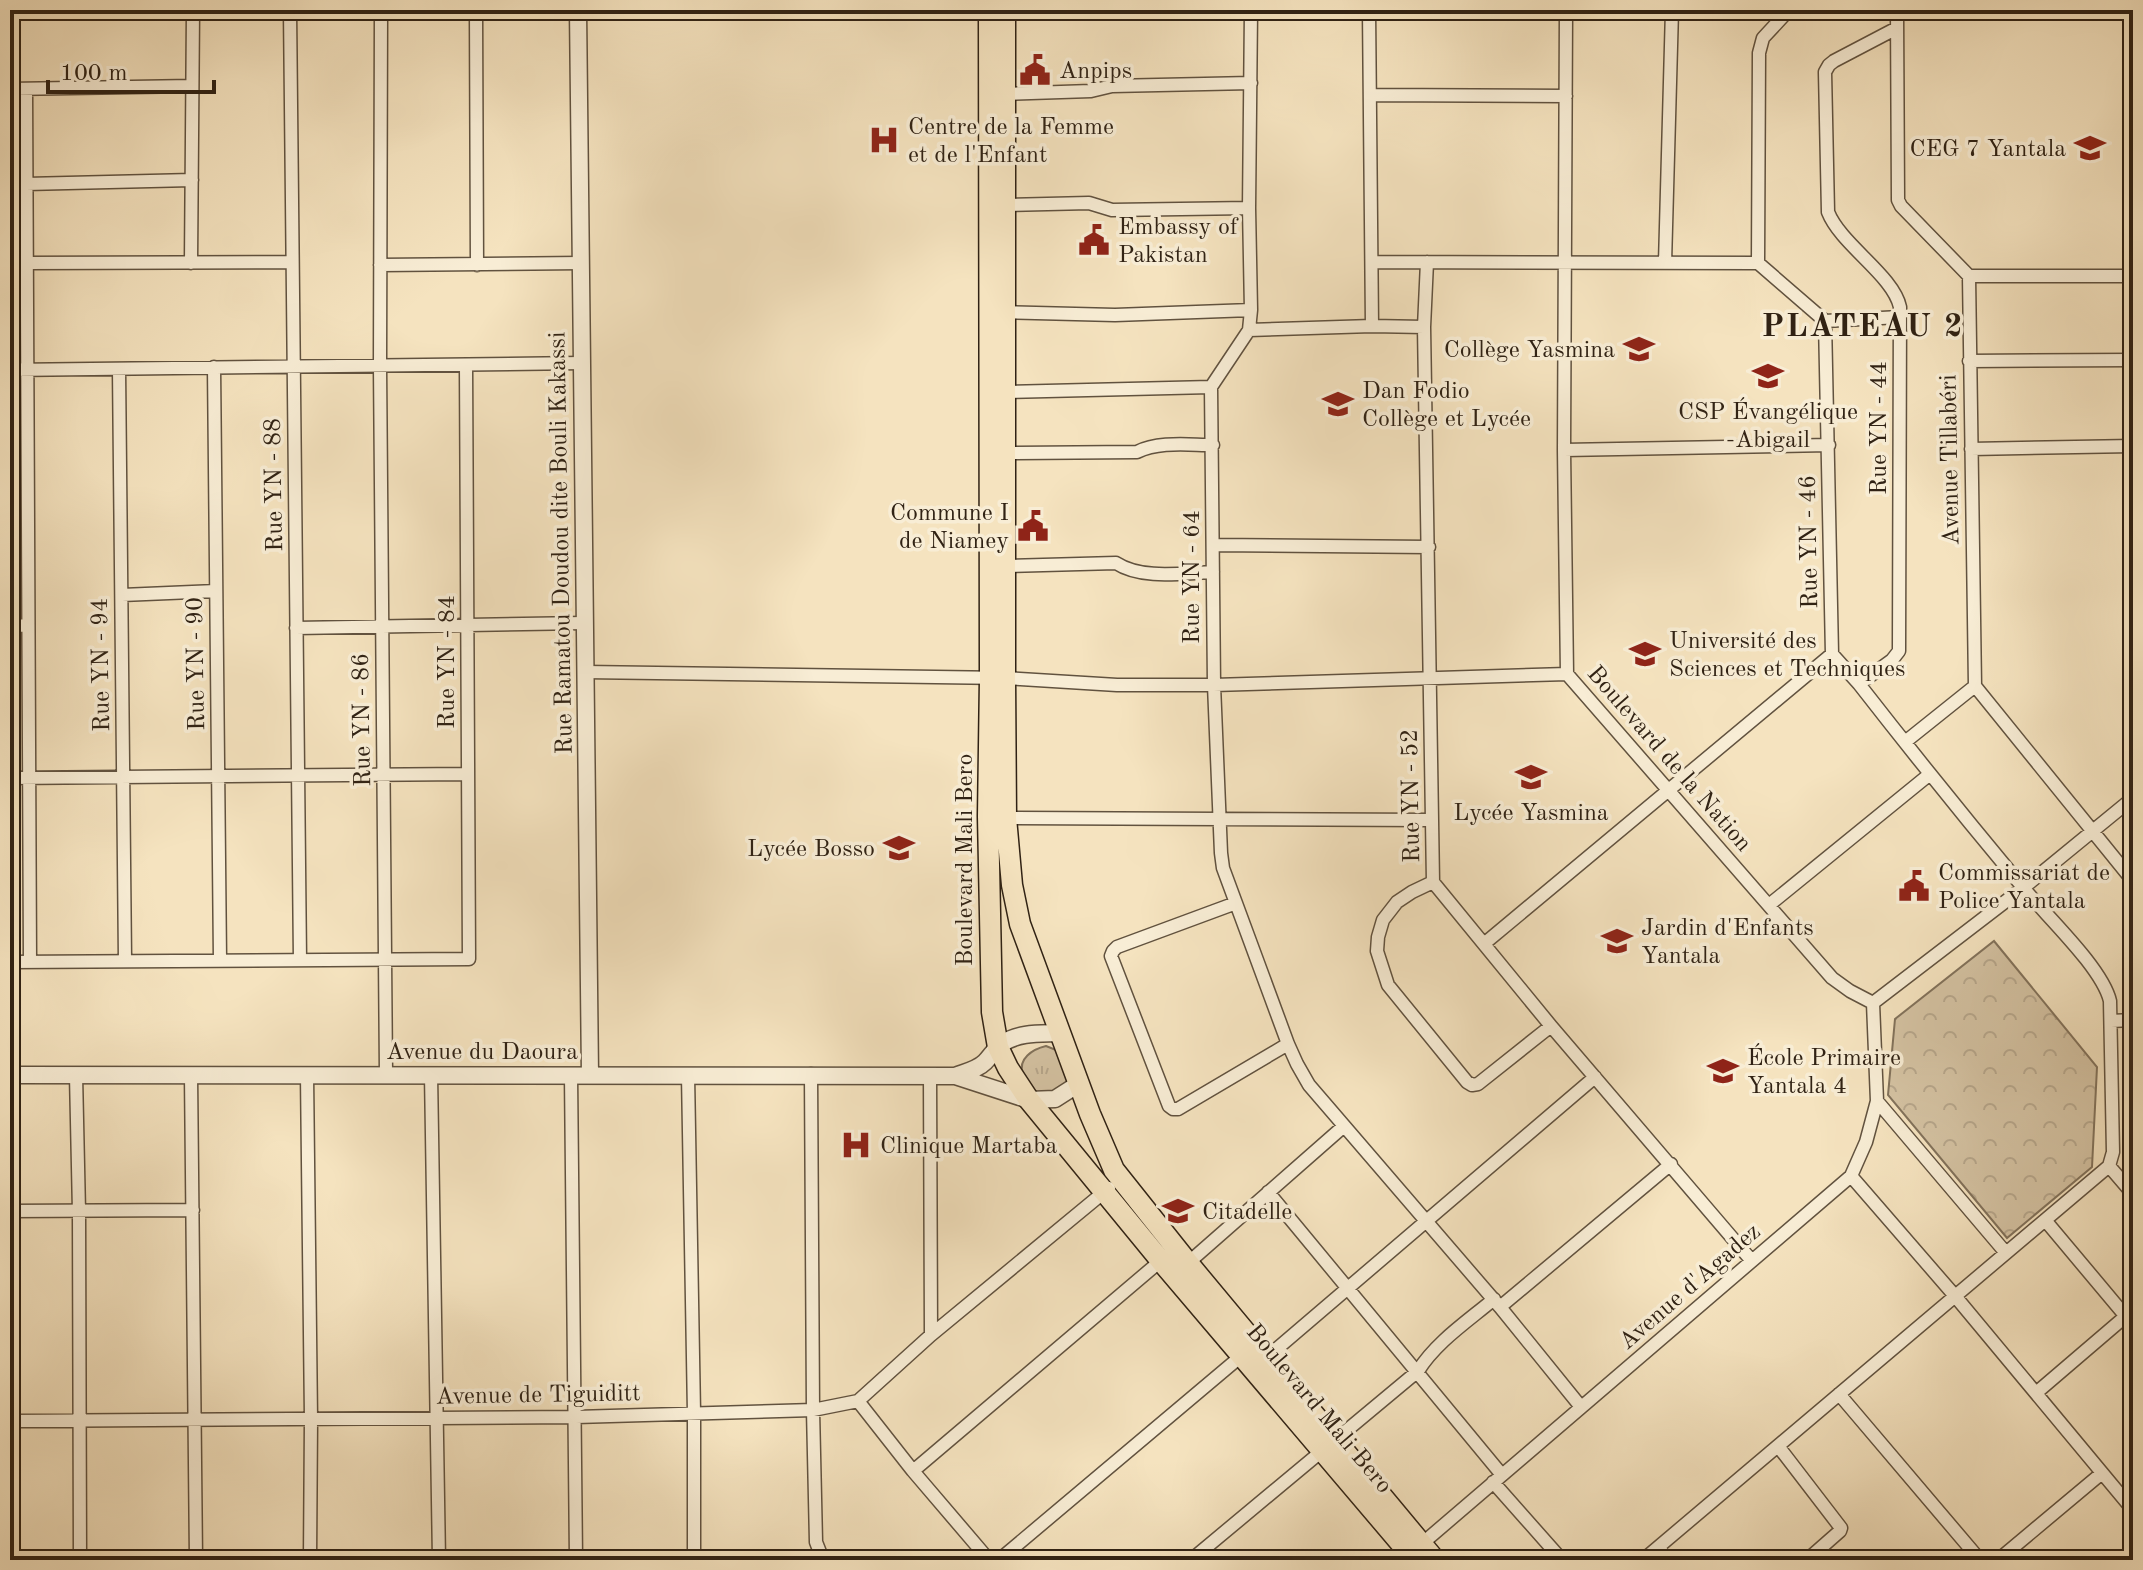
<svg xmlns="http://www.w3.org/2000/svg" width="2143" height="1570" font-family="'Old Standard TT',serif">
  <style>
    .grass { fill: url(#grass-tufts); stroke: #82725b; stroke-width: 2 }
    .forest { fill: url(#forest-crowns); stroke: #82725b; stroke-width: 2 }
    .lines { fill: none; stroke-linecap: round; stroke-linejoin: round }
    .minor-casing { stroke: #61523f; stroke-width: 15 }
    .tertiary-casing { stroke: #61523f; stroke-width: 19 }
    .primary-casing { stroke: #302214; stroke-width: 23 }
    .minor { stroke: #f8edd5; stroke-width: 12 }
    .tertiary { stroke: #f8edd5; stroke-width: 16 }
    .primary { stroke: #f5e3bf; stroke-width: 20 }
    .labels { text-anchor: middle; stroke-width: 7; stroke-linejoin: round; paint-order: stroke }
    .poi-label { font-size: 24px; fill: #302214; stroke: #f8edd5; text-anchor: start }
    .street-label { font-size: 24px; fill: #302214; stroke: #f8edd5 }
    .district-label { font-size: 32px; font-weight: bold; letter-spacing: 2px; fill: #302214; stroke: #f8edd5 }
  </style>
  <defs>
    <pattern id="grass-tufts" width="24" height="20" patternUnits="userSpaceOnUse" patternTransform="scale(2)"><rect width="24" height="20" fill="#d4c2a2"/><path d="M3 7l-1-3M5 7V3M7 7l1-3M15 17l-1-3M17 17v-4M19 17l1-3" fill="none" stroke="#b6a68b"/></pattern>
    <pattern id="forest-crowns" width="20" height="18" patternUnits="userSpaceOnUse" patternTransform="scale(2)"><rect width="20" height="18" fill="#d4c2a2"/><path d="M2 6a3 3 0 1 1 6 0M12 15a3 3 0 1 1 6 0" fill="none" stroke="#b6a68b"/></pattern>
  </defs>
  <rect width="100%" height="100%" fill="#f5e3bf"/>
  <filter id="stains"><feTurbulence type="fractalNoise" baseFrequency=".0025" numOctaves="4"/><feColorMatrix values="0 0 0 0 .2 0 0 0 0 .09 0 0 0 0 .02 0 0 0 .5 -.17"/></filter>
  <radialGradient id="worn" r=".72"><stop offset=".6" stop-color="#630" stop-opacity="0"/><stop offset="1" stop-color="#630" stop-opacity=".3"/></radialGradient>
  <!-- grass -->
  <path class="grass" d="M1046 1046 1061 1052 1068 1081 1057 1092H1034C1031 1087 1025 1080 1023 1074 1017 1059 1033 1049 1046 1046Z"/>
  <!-- forest -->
  <path class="forest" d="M1994 941 2097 1067 2092 1167 2007 1238 1888 1095 1895 1019Z"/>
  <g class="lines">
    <defs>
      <path id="minor" d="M290 10 300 960
        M381 10 380 366 386 1074
        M476 10 477 265
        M1251 10 1249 208 1251 310 1249 330 1211 387 1214 685 1221 853 1223 868 1288 1044 1297 1064 1309 1085 1500 1307 1581 1407
        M1369 10 1372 326
        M1566 10 1564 450 1567 674 1832 978 1850 991 1873 1003
        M1897 10 1898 200 1901 206 1969 276 1975 686 2133 881
        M10 89 192 86
        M26 89 30 961
        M1005 94 1091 91 1112 86 1251 83
        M1370 95 1566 96
        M26 184 192 180
        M1005 205 1089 203 1112 210 1249 208
        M1372 262 1758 263
        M1427 262 1424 327 1433 882 1551 1026 1752 1261
        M26 263 292 262
        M191 263 193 10
        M1665 263 1672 10
        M380 265 582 263
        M1969 276H2133
        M999 312 1115 315 1251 310
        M1825 321 1900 317
        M1249 330 1372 326 1424 327
        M1969 361 2133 360
        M214 367 220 960
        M119 369 125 961
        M10 370 582 363
        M1005 392 1211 387
        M1971 449 2133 446
        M1564 450 1829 445
        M1005 453 1137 452C1159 441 1188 445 1213 445
        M1213 545 1429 547
        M1005 566 1116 563C1142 580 1183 573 1213 572
        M122 595 216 591
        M10 626 28 625
        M296 628 584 623
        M585 672 1005 678 1117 685H1214L1567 674
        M1859 684 1892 660 1899 651 1900 307C1893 275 1841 245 1828 212L1825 72 1829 65 1834 61 1897 28
        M1905 742 1975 686
        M10 778 468 774
        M1006 818 1431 820
        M1433 882 1412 892 1397 902 1383 920 1378 937 1377 951 1388 985 1467 1082 1472 1085 1478 1084 1551 1026
        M1236 903 1117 947 1113 951 1111 956 1169 1106 1173 1109H1178L1288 1044
        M1769 905 1930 774
        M1485 943 1832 654
        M10 962 469 959 466 365
        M1873 1003 2023 888 2133 798
        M2111 1021 2133 1020
        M431 1074 439 1560
        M811 1074 813 1410 816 1542 823 1560
        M76 1075 79 1212 80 1560
        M191 1075 196 1560
        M307 1075 311 1419 310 1560
        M571 1075 576 1560
        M688 1075 694 1413V1560
        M930 1075 931 1335
        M1877 1101 2006 1253
        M2109 1166 2133 1194
        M1851 1176 1955 1296 2133 1510
        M1268 1192 1502 1475
        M10 1211 193 1210
        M2045 1220 2133 1325
        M1188 1263 1344 1126
        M1500 1307 1671 1164
        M1266 1358 1595 1077
        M2036 1393 2133 1310
        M1839 1394 1980 1560
        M858 1401 931 1335 1109 1188
        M10 1421 576 1417 813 1410 858 1401 913 1471 989 1560
        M1778 1446 1841 1528 1840 1531 1807 1560
        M913 1471 1164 1258
        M1493 1482 1562 1560
        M1417 1548 1851 1176 1866 1142 1877 1101 1873 1003
        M1658 1548 1670 1560
        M999 1560 1246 1352
        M1191 1560 1418 1371C1436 1342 1468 1321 1494 1299
        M1643 1560 2109 1166 2113 1152 2110 1001C2102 967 2044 914 2021 885 1966 819 1912 752 1859 684L1832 654 1825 321 1758 263 1759 53 1763 38 1789 10
        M1998 1560 2102 1473"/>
      <path id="tertiary" d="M578 10 590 1075
        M10 1075 955 1076C965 1072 977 1070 985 1062 991 1056 995 1048 1003 1043 1020 1032 1041 1034 1061 1033
        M955 1076 1029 1100 1055 1099 1080 1083"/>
      <path id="primary" d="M989 10 990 678 988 816 992 1012 998 1047 1008 1068 1029 1100 1161 1261 1415 1560
        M1005 10V678L1006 818 1012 885 1020 924 1090 1114 1114 1170 1188 1263 1435 1560"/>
    </defs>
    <!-- minor casing -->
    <use href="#minor" class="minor-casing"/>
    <!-- tertiary casing -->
    <use href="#tertiary" class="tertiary-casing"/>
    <!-- primary casing -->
    <use href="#primary" class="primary-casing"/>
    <!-- minor -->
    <use href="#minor" class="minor"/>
    <!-- tertiary -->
    <use href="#tertiary" class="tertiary"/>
    <!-- primary -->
    <use href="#primary" class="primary"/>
  </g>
  <!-- icons -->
  <defs>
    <symbol id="civic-bare" viewBox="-9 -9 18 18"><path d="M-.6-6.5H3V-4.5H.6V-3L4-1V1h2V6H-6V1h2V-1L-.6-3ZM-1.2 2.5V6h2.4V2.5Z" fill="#8f2418" stroke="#f8edd5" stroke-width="2.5" paint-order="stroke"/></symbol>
    <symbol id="hospital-bare" viewBox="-9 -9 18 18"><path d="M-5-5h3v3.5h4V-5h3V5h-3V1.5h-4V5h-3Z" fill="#8f2418" stroke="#f8edd5" stroke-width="2.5" paint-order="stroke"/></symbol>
    <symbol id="school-bare" viewBox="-9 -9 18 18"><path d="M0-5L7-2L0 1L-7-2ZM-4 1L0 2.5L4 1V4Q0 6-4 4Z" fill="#8f2418" stroke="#f8edd5" stroke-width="2.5" paint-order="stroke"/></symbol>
    <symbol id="university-bare" viewBox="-9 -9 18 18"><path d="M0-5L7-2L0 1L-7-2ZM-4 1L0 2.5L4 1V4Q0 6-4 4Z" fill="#8f2418" stroke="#f8edd5" stroke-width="2.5" paint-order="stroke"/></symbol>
  </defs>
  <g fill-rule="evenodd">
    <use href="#civic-bare" x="1013" y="48" width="44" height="44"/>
    <use href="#hospital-bare" x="862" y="118" width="44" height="44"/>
    <use href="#school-bare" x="2068" y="126" width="44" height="44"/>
    <use href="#civic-bare" x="1072" y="218" width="44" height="44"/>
    <use href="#school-bare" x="1617" y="327" width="44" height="44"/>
    <use href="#school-bare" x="1746" y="354" width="44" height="44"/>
    <use href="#school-bare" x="1316" y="382" width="44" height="44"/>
    <use href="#civic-bare" x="1011" y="504" width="44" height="44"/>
    <use href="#university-bare" x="1623" y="632" width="44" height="44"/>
    <use href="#school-bare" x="1509" y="755" width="44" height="44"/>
    <use href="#school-bare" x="877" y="826" width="44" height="44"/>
    <use href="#civic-bare" x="1892" y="864" width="44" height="44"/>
    <use href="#school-bare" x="1595" y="919" width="44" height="44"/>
    <use href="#school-bare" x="1701" y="1049" width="44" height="44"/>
    <use href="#hospital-bare" x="834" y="1123" width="44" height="44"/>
    <use href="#university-bare" x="1156" y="1189" width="44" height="44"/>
  </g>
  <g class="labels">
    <!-- poi labels -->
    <g class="poi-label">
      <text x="1059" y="78">Anpips</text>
      <text x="908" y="134">Centre de la Femme<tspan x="908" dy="28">et de l'Enfant</tspan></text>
      <text x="2066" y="156" text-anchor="end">CEG 7 Yantala</text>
      <text x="1118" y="234">Embassy of<tspan x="1118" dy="28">Pakistan</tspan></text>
      <text x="1615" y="357" text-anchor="end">Collège Yasmina</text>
      <text x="1362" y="398">Dan Fodio<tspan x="1362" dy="28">Collège et Lycée</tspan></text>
      <text x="1768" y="419" text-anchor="middle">CSP Évangélique<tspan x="1768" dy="28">-Abigail</tspan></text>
      <text x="1009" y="520" text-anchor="end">Commune I<tspan x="1009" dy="28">de Niamey</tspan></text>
      <text x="1669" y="648">Université des<tspan x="1669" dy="28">Sciences et Techniques</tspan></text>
      <text x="1531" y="820" text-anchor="middle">Lycée Yasmina</text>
      <text x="875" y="856" text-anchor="end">Lycée Bosso</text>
      <text x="1938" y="880">Commissariat de<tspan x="1938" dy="28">Police Yantala</tspan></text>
      <text x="1641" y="935">Jardin d'Enfants<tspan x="1641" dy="28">Yantala</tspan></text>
      <text x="1747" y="1065">École Primaire<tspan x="1747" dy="28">Yantala 4</tspan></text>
      <text x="880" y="1153">Clinique Martaba</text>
      <text x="1202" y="1219">Citadelle</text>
    </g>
    <!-- street labels -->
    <g class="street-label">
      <text transform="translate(1878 428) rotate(-90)" y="8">Rue YN - 44</text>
      <text transform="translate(1949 460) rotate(-91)" y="8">Avenue Tillabéri</text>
      <text transform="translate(273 485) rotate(-91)" y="8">Rue YN - 88</text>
      <text transform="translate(1808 542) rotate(-91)" y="8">Rue YN - 46</text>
      <text transform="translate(560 543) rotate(-91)" y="8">Rue Ramatou Doudou dite Bouli Kakassi</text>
      <text transform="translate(1191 577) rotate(-90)" y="8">Rue YN - 64</text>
      <text transform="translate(446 662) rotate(-90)" y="8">Rue YN - 84</text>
      <text transform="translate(195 664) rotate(-91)" y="8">Rue YN - 90</text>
      <text transform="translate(100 665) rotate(-91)" y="8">Rue YN - 94</text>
      <text transform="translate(361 720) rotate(-91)" y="8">Rue YN - 86</text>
      <text transform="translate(1670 758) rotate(49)" y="8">Boulevard de la Nation</text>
      <text transform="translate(1410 796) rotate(-91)" y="8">Rue YN - 52</text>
      <text transform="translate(964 860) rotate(-90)" y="8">Boulevard Mali Bero</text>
      <text x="482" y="1059">Avenue du Daoura</text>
      <text transform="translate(1689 1286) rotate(-41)" y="8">Avenue d'Agadez</text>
      <text transform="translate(538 1394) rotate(-1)" y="8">Avenue de Tiguiditt</text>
      <text transform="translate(1320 1408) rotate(50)" y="8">Boulevard Mali Bero</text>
    </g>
    <!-- district labels -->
    <g class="district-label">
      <text x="1863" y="336">PLATEAU 2</text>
    </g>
  </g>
  <!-- margin -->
  <rect width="2143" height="1570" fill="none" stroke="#f5e3bf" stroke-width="40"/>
  <rect x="12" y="12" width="2119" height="1546" fill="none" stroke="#302214" stroke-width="4"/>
  <rect x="20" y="20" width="2103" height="1530" fill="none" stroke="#302214" stroke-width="2"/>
  <!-- scale -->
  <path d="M48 80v12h166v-12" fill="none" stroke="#302214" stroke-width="4"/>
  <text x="60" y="80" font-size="24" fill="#302214" stroke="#f8edd5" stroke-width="6" paint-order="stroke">100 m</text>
  <rect width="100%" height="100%" filter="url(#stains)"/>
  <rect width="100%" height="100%" fill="url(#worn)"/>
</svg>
